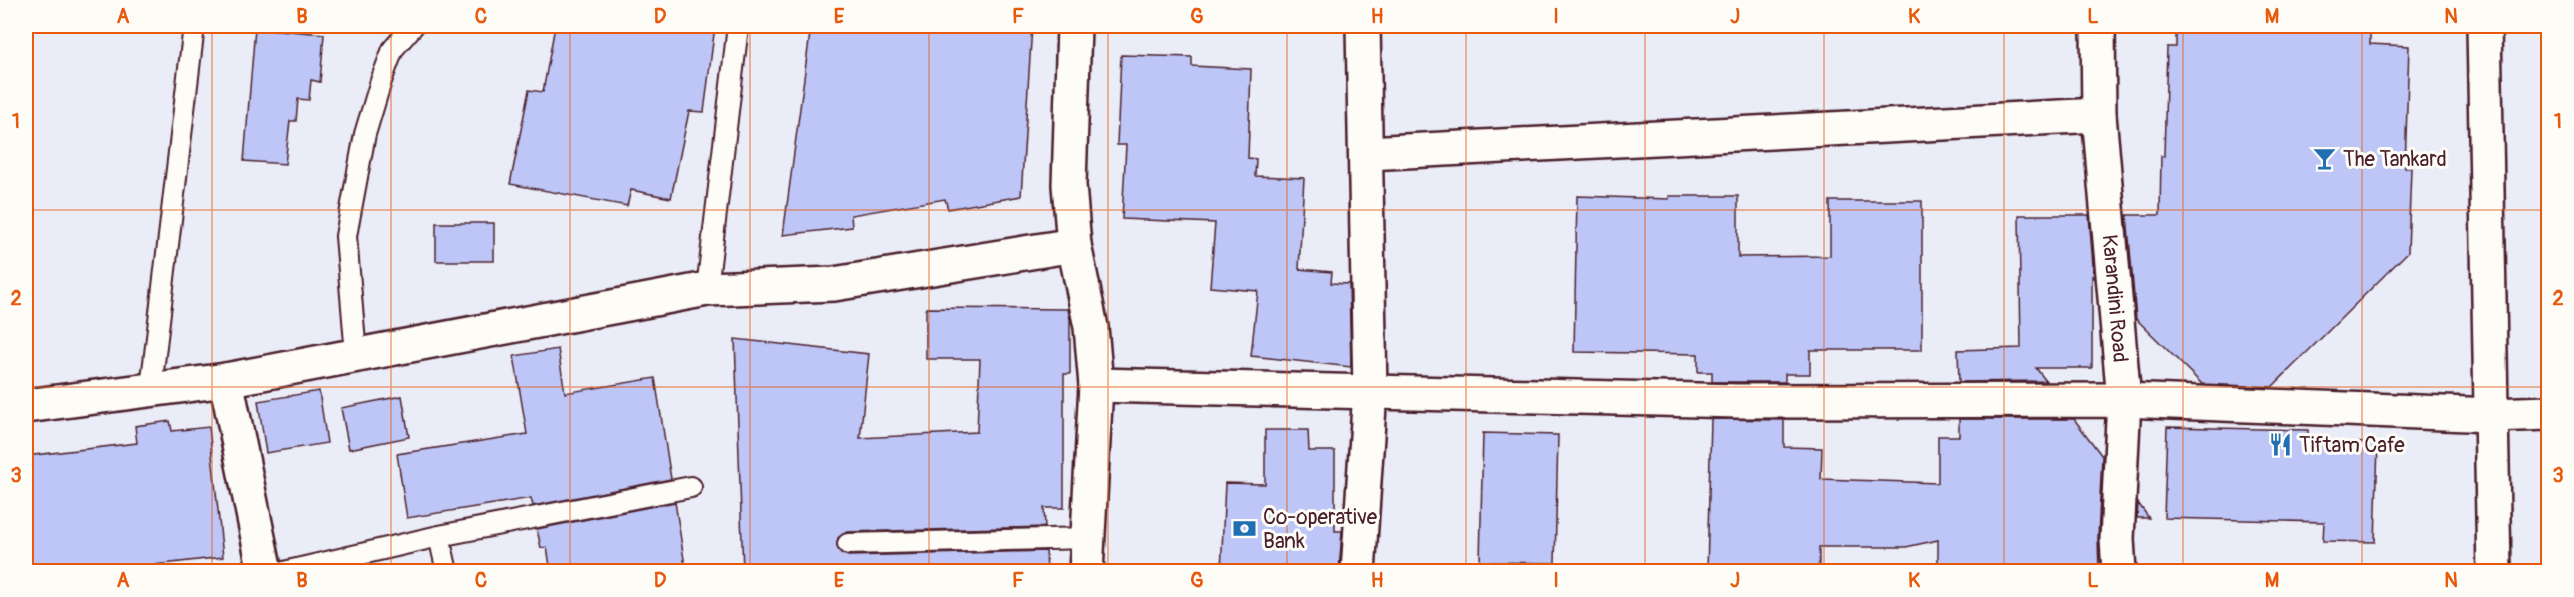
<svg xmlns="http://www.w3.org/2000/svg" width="2574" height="597" font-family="Pangolin,sans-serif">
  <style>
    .building { fill: #bdc6f7; stroke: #4a1f2b; stroke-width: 1.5 }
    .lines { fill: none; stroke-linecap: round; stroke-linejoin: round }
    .lane-casing { stroke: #4a1f2b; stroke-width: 24 }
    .street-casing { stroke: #4a1f2b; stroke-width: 38 }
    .lane { stroke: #fdfcf7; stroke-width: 20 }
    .street { stroke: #fdfcf7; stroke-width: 33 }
    .grid { fill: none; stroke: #e8590c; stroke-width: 1.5; stroke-opacity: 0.55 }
    .labels { text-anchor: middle; stroke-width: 6; stroke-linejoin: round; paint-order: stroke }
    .poi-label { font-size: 21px; fill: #4a1f2b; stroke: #fdfcf7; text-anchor: start }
    .street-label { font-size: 21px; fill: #4a1f2b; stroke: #fdfcf7 }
    .neatline { fill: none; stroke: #e8590c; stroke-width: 2 }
    .grid-label { font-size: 20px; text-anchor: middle; font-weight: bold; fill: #e8590c }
  </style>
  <rect width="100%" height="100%" fill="#eaecf7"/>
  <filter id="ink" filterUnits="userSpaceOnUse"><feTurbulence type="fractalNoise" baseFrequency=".0167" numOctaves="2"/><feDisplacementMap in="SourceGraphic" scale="12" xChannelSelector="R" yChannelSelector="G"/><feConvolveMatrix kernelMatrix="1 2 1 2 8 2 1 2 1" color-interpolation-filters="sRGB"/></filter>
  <g filter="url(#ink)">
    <!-- building -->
    <path class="building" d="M555 26H715L704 112 689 111 671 198 631 190 627 206 510 184 529 90 543 92Z
      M811 26H1032L1021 196 948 209 945 199 851 215 852 227 783 235Z
      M2176 26H2370V44L2409 46 2405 168H2411L2408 252 2272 387 2202 384 2136 319 2127 215H2160L2161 156H2164L2167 47H2176Z
      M255 28 324 34 320 82 311 80 309 100 298 99 296 121H290L285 164 244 161Z
      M1121 55 1192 57V66L1251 69 1248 158 1256 159 1255 176 1304 178 1299 269 1332 272 1331 283 1349 284 1351 367 1251 356 1258 291 1210 287 1215 223 1122 219 1126 145H1117Z
      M1577 196 1669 199V196H1738V257L1830 256V201H1922V350H1810V374H1785V382H1712V372H1698V354L1574 352Z
      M2019 215H2089L2094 278 2092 276V368H2036L2046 381 1959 382 1958 350 2021 348Z
      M436 223H494V261H436Z
      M926 308 1068 309 1070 319V374H1064V508H1044L1045 527 847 532 838 538V550L848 556 1046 551 1047 572H743L735 339 869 354 860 438 977 432 980 359H926Z
      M558 349 565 393 655 378 671 479 533 506 531 498 407 518 397 454 527 434 514 356Z
      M319 391 327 443 266 453 258 401Z
      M402 396 409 437 349 449 341 408Z
      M1711 419 1784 420V447L1822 448 1821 479 1938 483V436H1959V419H2074L2102 456 2098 538 2099 572H1938V540L1906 547H1819V572H1707Z
      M170 421 172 431 209 427 223 557 94 572H26V456L137 443 135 426Z
      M2167 427 2308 430V442L2378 443 2375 542 2323 541 2324 522 2164 518Z
      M1265 430H1308L1309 451H1335V531H1342L1339 572H1221L1225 483 1265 484Z
      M1483 433 1558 435 1555 563 1480 562Z
      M675 502 686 572H551L547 547 541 548 537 529Z
      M2138 503 2149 518H2137Z"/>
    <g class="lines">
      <defs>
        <path id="lane" d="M707 289 738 26
          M356 355 346 236 365 134 381 81 393 49 413 26
          M151 388 194 26
          M439 536 447 572
          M848 544 1088 538
          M284 572 439 536 691 487"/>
        <g id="street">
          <path d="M1074 26 1069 185 1074 245 1091 327 1096 385 1086 572"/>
          <path id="s1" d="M2098 26 2099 115 2124 400 2117 539 2119 572"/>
          <path d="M2484 26 2494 572"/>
          <path d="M1367 153 2099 115"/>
          <path d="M226 380 265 572"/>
          <path d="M1096 385 1738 401 2124 400 2492 415 2548 413"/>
          <path d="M26 406 226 380 707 289 834 284 1074 245"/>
          <path d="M1358 572 1370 391 1363 26"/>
        </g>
      </defs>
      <!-- lane casing -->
      <use href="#lane" class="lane-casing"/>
      <!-- street casing -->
      <use href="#street" class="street-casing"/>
      <!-- lane -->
      <use href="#lane" class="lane"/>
      <!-- street -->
      <use href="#street" class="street"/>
    </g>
  </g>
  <!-- grid -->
  <path class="grid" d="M212 26V572M391 26V572M570 26V572M750 26V572M929 26V572M1108 26V572M1287 26V572M1466 26V572M1645 26V572M1824 26V572M2004 26V572M2183 26V572M2362 26V572M26 210H2548M26 387H2548"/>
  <!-- icons -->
  <defs>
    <symbol id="bar-bare" viewBox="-9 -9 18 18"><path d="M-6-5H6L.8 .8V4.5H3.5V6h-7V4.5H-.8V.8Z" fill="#1f6fb2" stroke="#fdfcf7" stroke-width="2.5" paint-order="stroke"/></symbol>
    <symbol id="restaurant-bare" viewBox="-9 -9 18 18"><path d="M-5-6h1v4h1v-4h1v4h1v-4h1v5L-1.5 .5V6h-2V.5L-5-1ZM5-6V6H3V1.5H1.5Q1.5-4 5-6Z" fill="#1f6fb2" stroke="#fdfcf7" stroke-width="2.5" paint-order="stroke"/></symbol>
    <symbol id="bank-bare" viewBox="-9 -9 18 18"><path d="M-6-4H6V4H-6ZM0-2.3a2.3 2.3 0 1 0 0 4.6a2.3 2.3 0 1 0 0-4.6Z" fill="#1f6fb2" stroke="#fdfcf7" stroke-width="2.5" paint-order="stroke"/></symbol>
  </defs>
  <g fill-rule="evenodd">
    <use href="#bar-bare" x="2308" y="142" width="33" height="33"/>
    <use href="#restaurant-bare" x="2264" y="428" width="33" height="33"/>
    <use href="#bank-bare" x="1228" y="512" width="33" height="33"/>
  </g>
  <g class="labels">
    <!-- poi labels -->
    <g class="poi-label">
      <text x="2343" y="166">The Tankard</text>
      <text x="2299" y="452">Tiftam Cafe</text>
      <text x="1263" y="524">Co-operative<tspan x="1263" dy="24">Bank</tspan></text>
    </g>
    <!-- street labels -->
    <g class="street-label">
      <text dy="7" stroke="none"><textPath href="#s1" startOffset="273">Karandini Road</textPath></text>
    </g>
  </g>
  <!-- margin -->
  <rect width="2574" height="597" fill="none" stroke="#fdfcf7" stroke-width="66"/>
  <rect x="33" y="33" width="2508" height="531" class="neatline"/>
  <g class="grid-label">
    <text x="123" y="23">A</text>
    <text x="302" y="23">B</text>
    <text x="481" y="23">C</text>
    <text x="660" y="23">D</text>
    <text x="839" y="23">E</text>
    <text x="1018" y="23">F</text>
    <text x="1197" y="23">G</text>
    <text x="1377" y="23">H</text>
    <text x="1556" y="23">I</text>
    <text x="1735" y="23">J</text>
    <text x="1914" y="23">K</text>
    <text x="2093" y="23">L</text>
    <text x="2272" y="23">M</text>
    <text x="2451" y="23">N</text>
    <text x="16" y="128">1</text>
    <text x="2558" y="128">1</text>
    <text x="16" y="305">2</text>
    <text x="2558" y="305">2</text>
    <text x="16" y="482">3</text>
    <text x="2558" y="482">3</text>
    <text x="123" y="587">A</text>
    <text x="302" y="587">B</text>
    <text x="481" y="587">C</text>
    <text x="660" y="587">D</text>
    <text x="839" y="587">E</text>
    <text x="1018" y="587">F</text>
    <text x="1197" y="587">G</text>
    <text x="1377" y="587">H</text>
    <text x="1556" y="587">I</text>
    <text x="1735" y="587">J</text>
    <text x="1914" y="587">K</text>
    <text x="2093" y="587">L</text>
    <text x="2272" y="587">M</text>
    <text x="2451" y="587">N</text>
  </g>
</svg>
